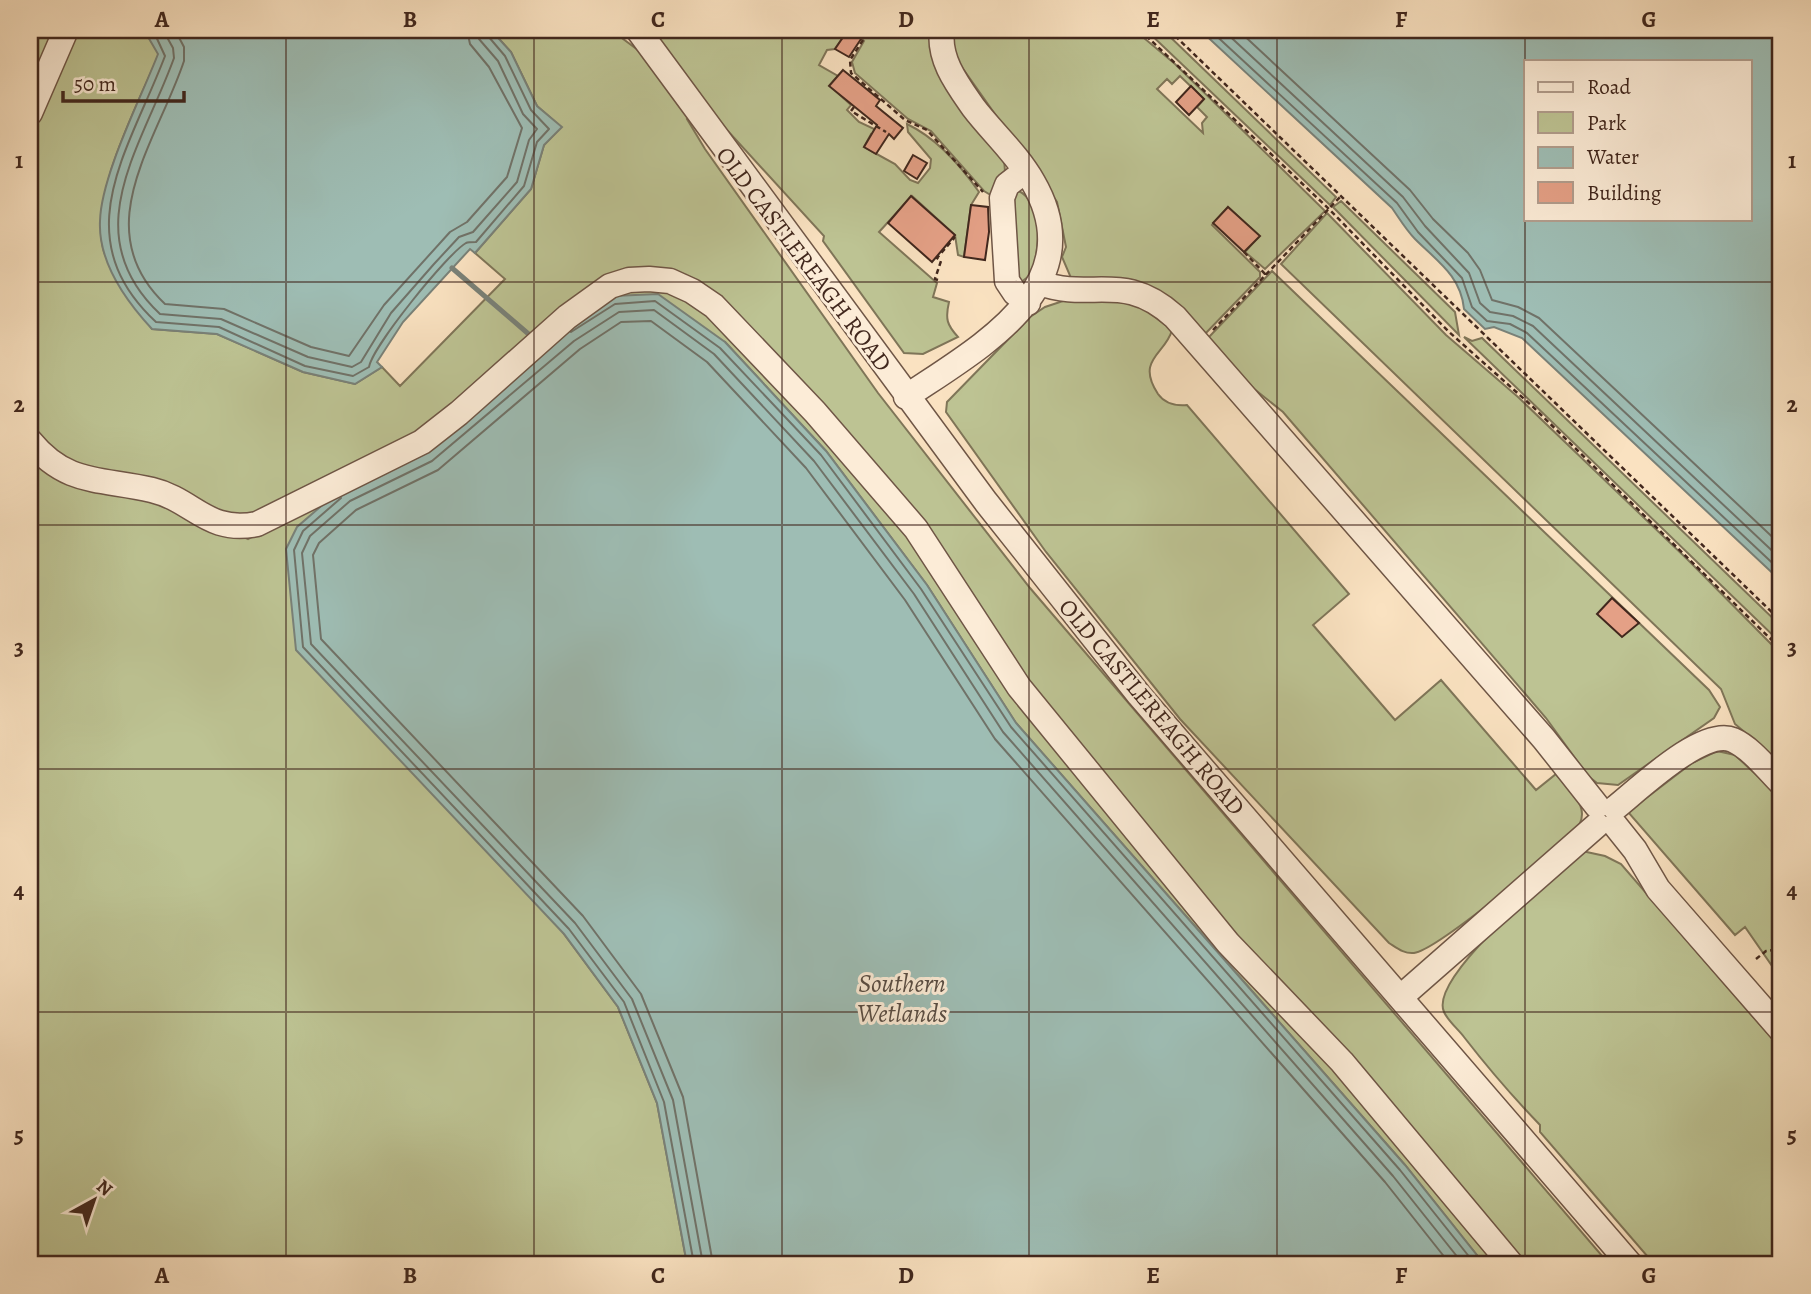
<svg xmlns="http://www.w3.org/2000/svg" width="1811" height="1294" font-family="Alegreya,serif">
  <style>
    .green { fill: #bdc393; stroke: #7f7558; stroke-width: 2; fill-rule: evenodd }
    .water { fill: #9ebdb4; stroke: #798178; stroke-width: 2; fill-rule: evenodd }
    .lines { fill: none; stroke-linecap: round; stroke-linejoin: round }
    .shore { stroke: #707268; stroke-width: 2 }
    .stream { stroke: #798178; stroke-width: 5 }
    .building { fill: #e4a086; stroke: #41271d; stroke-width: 2 }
    .minor-casing { stroke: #6f5646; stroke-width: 27 }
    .path { stroke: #41271d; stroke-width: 2.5; stroke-dasharray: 5 3.5; stroke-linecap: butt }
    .minor { stroke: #fcecd7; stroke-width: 24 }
    .grid { fill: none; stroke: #41271d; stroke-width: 2; stroke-opacity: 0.55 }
    .labels { text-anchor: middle; stroke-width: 6; stroke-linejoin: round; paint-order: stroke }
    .street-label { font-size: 24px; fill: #41271d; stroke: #fcecd7 }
    .water-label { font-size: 26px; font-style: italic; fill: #584c43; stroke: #fcecd7 }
    .neatline { fill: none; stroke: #41271d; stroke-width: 2.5 }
    .grid-label { font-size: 23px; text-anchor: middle; font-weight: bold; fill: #41271d }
  </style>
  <rect width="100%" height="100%" fill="#fae2c1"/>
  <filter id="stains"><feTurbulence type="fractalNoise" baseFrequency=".00286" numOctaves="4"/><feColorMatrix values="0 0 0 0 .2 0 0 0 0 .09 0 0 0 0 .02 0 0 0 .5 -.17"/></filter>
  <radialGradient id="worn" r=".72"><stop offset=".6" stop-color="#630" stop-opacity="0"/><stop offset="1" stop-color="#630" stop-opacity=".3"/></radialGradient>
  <!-- green -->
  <path class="green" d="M30 30H66L30 100Z
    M74 30H144L159 54C137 107 88 196 104 252 111 272 140 310 152 329L217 334 303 372 355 384 382 367 400 386 505 279 475 253 531 189 544 145 561 127 537 106 511 52 491 30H611L638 50 657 38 654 30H848L835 49 827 50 819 65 838 76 830 86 851 105 847 110 859 122 887 135 884 141 871 134 864 147 895 164 910 180 918 183 930 168 931 159 908 132 907 124C936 138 961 166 979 192L971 205 964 257 958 255 955 235 912 196 879 232 937 283 933 297 949 302C945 319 947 325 958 337L923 354 904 353 823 241 824 236 706 107 687 119 705 149 878 393 1030 588 1609 1264H1521L1235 937 1029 689 720 304 636 274 423 436 242 520 78 472 30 432V135Z
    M862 30H931L1004 158 1005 172 994 197 984 191 931 131 908 119 855 73 852 62 864 41 861 38 865 32Z
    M953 30H1131L1138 33 1175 64 1325 211 1265 269 1245 252 1259 236 1228 207 1212 225 1260 272V277L1205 334 1183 309 1071 278 1062 257 1066 247 1057 202 954 56ZM1180 76 1204 99 1197 107 1207 117 1202 123 1203 133 1157 89 1167 79 1172 84Z
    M1146 30H1163L1336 197 1330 205Z
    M1017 190C1046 204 1038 248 1033 273L1020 283H1017L1014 192Z
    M1341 201 1455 312 1459 335 1333 207Z
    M1327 213 1446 335 1518 397 1688 560 1781 654V763L1735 724 1721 689 1281 264Z
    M1272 271 1709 690 1720 707 1714 718 1618 785 1597 783 1588 776 1546 718 1283 412 1248 384 1208 338Z
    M652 284 716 316 851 458 971 627 1505 1264H1484L1405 1165 1016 723 927 585 826 451 725 342 594 302Z
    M1063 301H1134L1172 330C1166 354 1135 359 1158 394 1165 404 1175 406 1187 405L1349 594 1313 625 1395 720 1441 680 1536 790 1556 774C1565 785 1582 799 1582 814 1582 821 1578 828 1573 833 1552 854 1437 950 1414 953 1404 954 1397 948 1389 943L1180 719 1046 552 946 412 947 402 1030 317 1045 307Z
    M1464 337 1472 341 1482 338 1781 626V643Z
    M30 445 163 497 248 539 342 488 564 934 618 1007 657 1103 687 1264H30Z
    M1717 751 1735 755 1781 798V979L1745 927 1735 935 1628 812 1692 763Z
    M1582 851 1605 856 1621 864 1781 1049V1264H1654L1540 1132V1125C1513 1097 1488 1068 1464 1037 1458 1029 1448 1021 1444 1012 1428 977 1555 874 1582 851Z"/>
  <!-- water -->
  <path class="water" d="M144 30H491L511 52 537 106 562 127 544 145 531 189 475 253 470 249 403 322 377 362 382 367 355 384 303 372 217 334 152 329C126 301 98 262 100 221 101 176 141 98 158 54Z
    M1200 30H1781V581L1522 338 1494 327 1485 329 1464 309C1461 276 1437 261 1415 239 1406 230 1399 218 1392 208ZM1526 61H1750V219H1526Z
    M658 294 725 342 826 451 927 585 1016 723 1405 1165 1484 1264H687L657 1103 618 1007 564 934 296 650 286 549 297 527 342 488 613 296Z"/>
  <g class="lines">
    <!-- shore -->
    <path class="shore" d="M153 30 165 56C129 151 64 236 156 322L219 327 305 366 353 376 369 367C372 347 448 253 466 243 468 242 474 242 476 242L524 186 537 142 549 129 531 110 505 56 488 36 486 30
      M163 30 173 48 174 58C142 147 74 233 160 314L221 319 308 357 352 367 361 362 391 313 434 264 459 237 473 232 517 182 529 140 537 129 523 114 498 61 479 39 478 30
      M175 30 184 47V61C157 142 86 229 165 304L224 309 311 347 349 356 384 305 450 232 467 222 507 177 522 128 489 67 470 44 467 30
      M1210 30 1397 203 1418 232 1462 278 1472 307 1487 321 1510 324 1527 333 1781 571
      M1223 30 1403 197 1425 226 1469 273 1480 303 1490 312 1513 316 1533 326 1781 559
      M1238 30 1410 190 1433 219 1468 253 1480 270 1492 300 1518 307 1539 318 1781 545
      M571 332 615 304 655 301 720 348 821 455 921 589 1011 727 1400 1170 1475 1264
      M341 498 303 531 294 550 303 647 569 929 624 1002 664 1102 694 1264
      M703 1264 673 1100 632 999 575 923 311 644 302 553 310 536 350 501 432 461 574 341 619 312 654 310 714 354 814 461 914 594 1003 732 1393 1176 1463 1264
      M713 1264 683 1097 641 994 583 916 321 639 313 555 319 543 356 510 438 470 580 349 621 322 651 321 707 362 806 468 905 600 995 739 1385 1182 1450 1264"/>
    <!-- stream -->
    <path class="stream" d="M452 268 532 337"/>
  </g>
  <!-- building -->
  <path class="building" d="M848 30H867L849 57 835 49Z
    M843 70 880 100 876 106 903 128 894 139 889 134 876 154 864 147 877 125 829 86Z
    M1191 86 1204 99 1189 115 1176 102Z
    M913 155 927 163 917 179 904 171Z
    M911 196 955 235 932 262 888 223Z
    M971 205 988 207 989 232 985 260 964 257Z
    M1228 207 1260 236 1244 252 1213 223Z
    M1612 598 1639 623 1622 637 1597 614Z"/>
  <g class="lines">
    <defs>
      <path id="minor" d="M638 30 986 502 1139 695 1630 1264
        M30 113 66 30
        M1025 171 1007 185 1002 198 1007 281 1015 293 1028 303
        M1040 283C1092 302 1123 270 1175 317L1544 739 1597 806
        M906 397C978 348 1094 287 1033 182 1017 154 992 132 973 107 957 84 938 59 942 30
        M30 441C67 486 101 478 152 490 194 500 207 534 257 524L422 442 459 413 567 317 610 286 629 280 649 279 670 281 692 291 714 306 815 412 916 529 1019 687 1228 943 1342 1062 1511 1264
        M1615 808C1639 789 1703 727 1733 740 1751 748 1767 769 1781 783
        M1615 825 1635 850 1658 889 1781 1030
        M1402 996 1597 825"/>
    </defs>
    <!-- minor casing -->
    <use href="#minor" class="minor-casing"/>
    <!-- path -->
    <path class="path" d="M1140 30 1329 209 1448 331 1532 406 1781 649
      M1169 30 1781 621
      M863 40 850 60 851 73 905 120 927 130 983 192
      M854 107 851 111 886 132
      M1244 252 1266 275
      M938 280 935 279 941 261 937 258 955 237
      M1213 330 1341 196
      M1756 959 1766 951 1781 949"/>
    <!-- minor -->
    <use href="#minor" class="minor"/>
  </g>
  <!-- grid -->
  <path class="grid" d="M286 30V1264M534 30V1264M782 30V1264M1029 30V1264M1277 30V1264M1525 30V1264M30 282H1781M30 525H1781M30 769H1781M30 1012H1781"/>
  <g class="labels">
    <!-- street labels -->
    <g class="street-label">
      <text transform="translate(804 259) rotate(53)" y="8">OLD CASTLEREAGH ROAD</text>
      <text transform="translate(1152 707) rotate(50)" y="8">OLD CASTLEREAGH ROAD</text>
    </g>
    <!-- water labels -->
    <g class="water-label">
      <text x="902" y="992">Southern<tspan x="902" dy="30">Wetlands</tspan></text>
    </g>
  </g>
  <!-- margin -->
  <rect width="1811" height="1294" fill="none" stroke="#fae2c1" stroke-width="77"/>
  <!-- legend -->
  <rect x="1524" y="60" width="228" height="161" fill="#fcecd7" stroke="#b19d8d" stroke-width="2"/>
  <rect x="1538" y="82" width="35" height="10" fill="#fcecd7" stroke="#b19d8d" stroke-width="2"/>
  <text x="1587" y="94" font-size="21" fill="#41271d">Road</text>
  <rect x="1538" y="112" width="35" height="21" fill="#bdc393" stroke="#b19d8d" stroke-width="2"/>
  <text x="1587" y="130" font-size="21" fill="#41271d">Park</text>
  <rect x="1538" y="147" width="35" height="21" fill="#9ebdb4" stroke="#b19d8d" stroke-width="2"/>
  <text x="1587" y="164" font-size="21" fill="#41271d">Water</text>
  <rect x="1538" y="182" width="35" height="21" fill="#e4a086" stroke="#b19d8d" stroke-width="2"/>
  <text x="1587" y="200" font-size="21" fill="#41271d">Building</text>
  <!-- north arrow -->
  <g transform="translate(94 1200) rotate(40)" stroke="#fcecd7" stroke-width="5" paint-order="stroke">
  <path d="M0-5L12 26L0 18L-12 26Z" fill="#41271d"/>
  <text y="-10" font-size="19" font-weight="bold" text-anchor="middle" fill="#41271d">N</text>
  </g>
  <!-- scale -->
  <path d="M63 91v10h121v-10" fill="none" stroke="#41271d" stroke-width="3.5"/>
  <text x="74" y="91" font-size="21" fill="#41271d" stroke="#fcecd7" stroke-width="5" paint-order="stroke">50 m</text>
  <rect x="38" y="38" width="1734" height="1218" class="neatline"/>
  <g class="grid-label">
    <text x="162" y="27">A</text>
    <text x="410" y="27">B</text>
    <text x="658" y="27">C</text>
    <text x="906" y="27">D</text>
    <text x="1153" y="27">E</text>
    <text x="1401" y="27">F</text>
    <text x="1649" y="27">G</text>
    <text x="19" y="168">1</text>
    <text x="1792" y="168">1</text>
    <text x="19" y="412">2</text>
    <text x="1792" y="412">2</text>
    <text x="19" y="655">3</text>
    <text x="1792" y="655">3</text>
    <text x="19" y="898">4</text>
    <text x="1792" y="898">4</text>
    <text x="19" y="1142">5</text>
    <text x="1792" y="1142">5</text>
    <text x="162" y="1283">A</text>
    <text x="410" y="1283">B</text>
    <text x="658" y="1283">C</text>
    <text x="906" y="1283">D</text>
    <text x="1153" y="1283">E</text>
    <text x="1401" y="1283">F</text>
    <text x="1649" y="1283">G</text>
  </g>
  <rect width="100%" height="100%" filter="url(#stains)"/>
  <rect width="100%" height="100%" fill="url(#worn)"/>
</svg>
